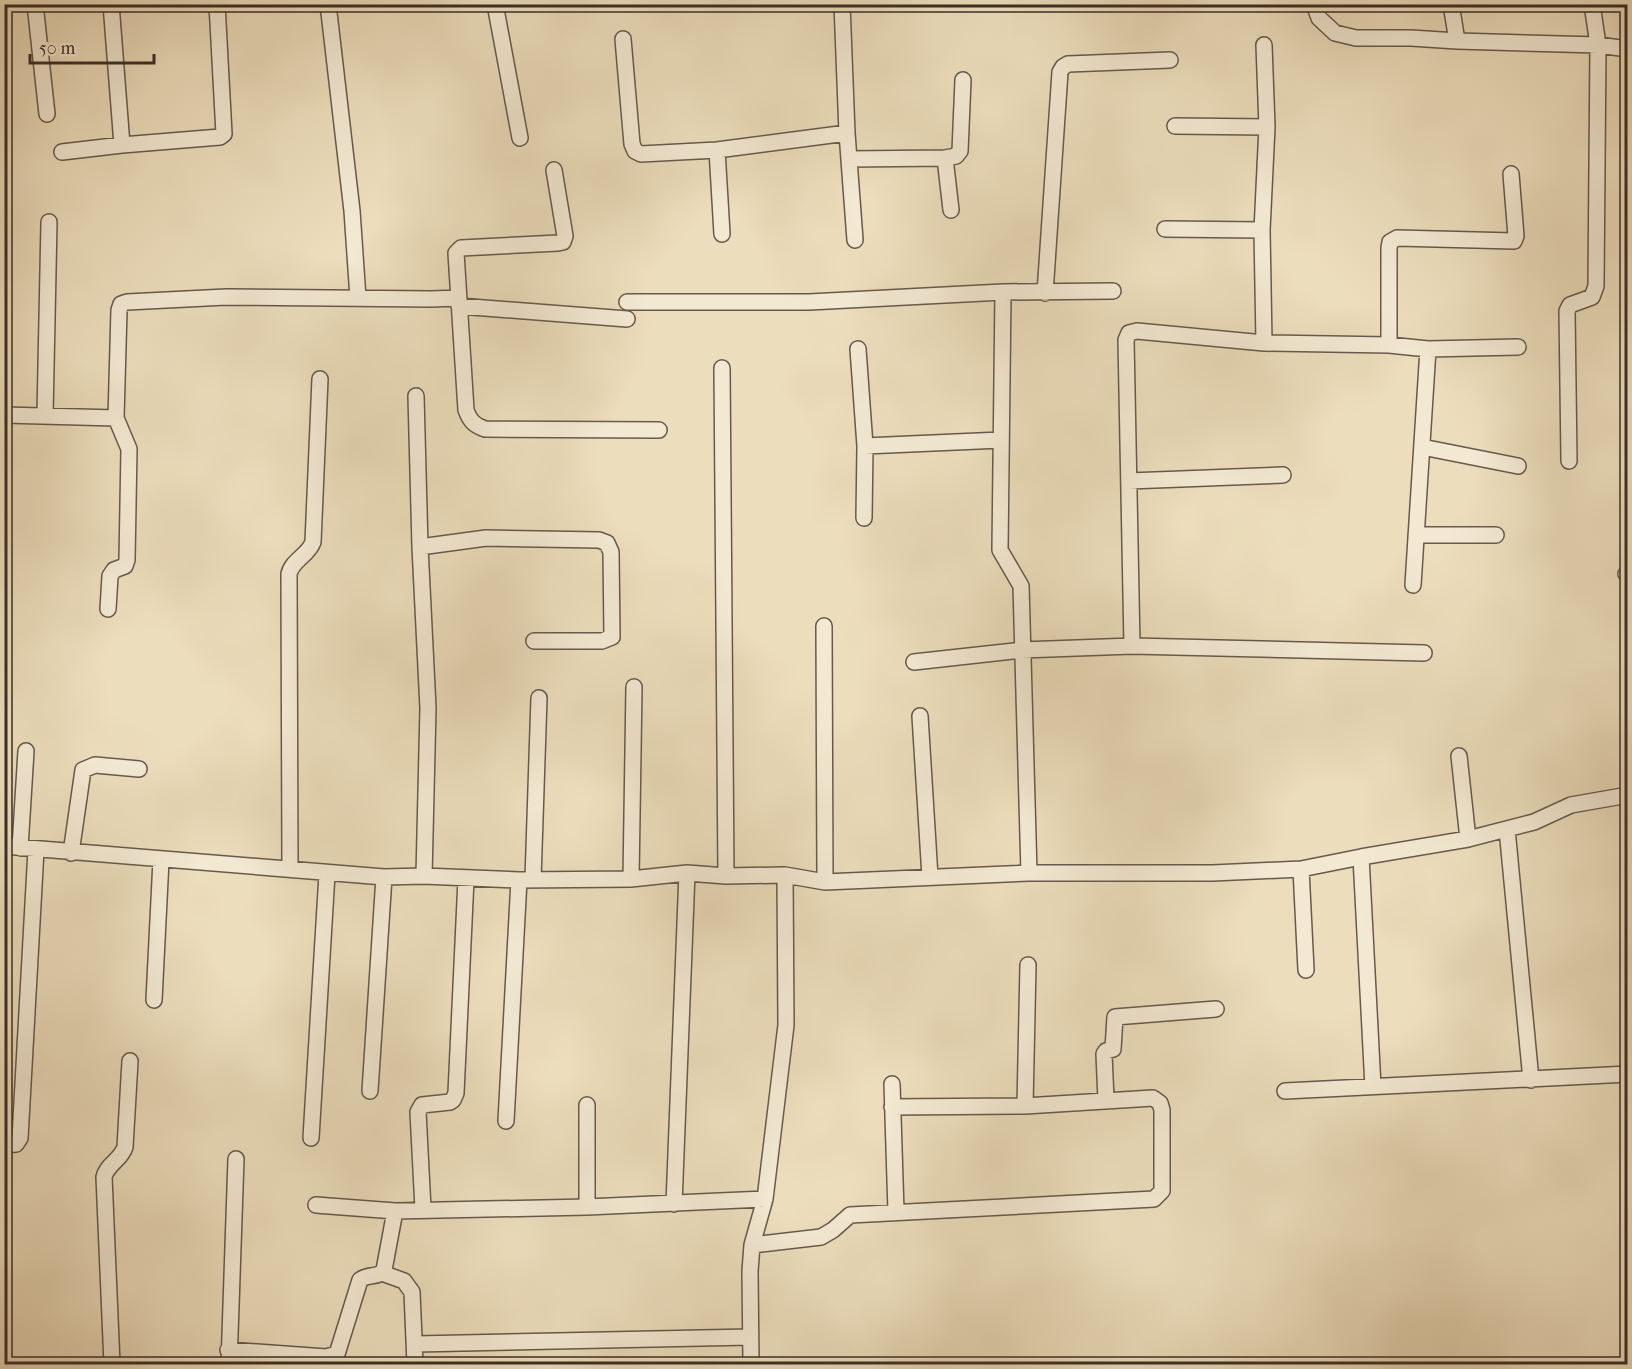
<svg xmlns="http://www.w3.org/2000/svg" width="1632" height="1369" font-family="'IM FELL French Canon',serif">
  <style>
    .lines { fill: none; stroke-linecap: round; stroke-linejoin: round }
    .minor-casing { stroke: #665a4c; stroke-width: 18 }
    .minor { stroke: #f3e9d3; stroke-width: 15 }
  </style>
  <rect width="100%" height="100%" fill="#ecddbc"/>
  <filter id="stains"><feTurbulence type="fractalNoise" baseFrequency=".00333" numOctaves="4"/><feColorMatrix values="0 0 0 0 .2 0 0 0 0 .09 0 0 0 0 .02 0 0 0 .5 -.17"/></filter>
  <radialGradient id="worn" r=".72"><stop offset=".6" stop-color="#630" stop-opacity="0"/><stop offset="1" stop-color="#630" stop-opacity=".3"/></radialGradient>
  <g class="lines">
    <defs>
      <path id="minor" d="M35 4 47 114
        M111 4 122 145 220 137 224 134 217 4
        M328 4 352 211 358 298
        M495 4 520 138
        M842 4 847 133 855 240
        M1314 4 1319 18 1335 33 1356 38H1411L1457 41 1598 45 1628 49
        M1451 4 1457 41
        M623 39 632 144 635 151 641 154 717 150 847 133
        M1175 126 1267 127
        M717 150 722 234
        M62 152 122 145
        M945 158 956 156 960 151 963 80
        M849 159 945 158 951 210
        M554 170 565 236 563 242 558 243 461 248 456 253 466 410C470 421 474 425 485 429L659 430
        M1165 229 1262 230
        M1003 292 1000 550 1021 586 1029 873
        M1045 293 1060 72 1063 67 1068 64 1170 60
        M627 302H809L1003 292 1113 291
        M459 306 627 319
        M1264 343 1262 230 1267 127 1264 45
        M1389 345V248L1390 242 1397 238 1514 241 1516 236 1511 174
        M858 349 865 446 864 518
        M722 368 726 876
        M416 396 420 547 428 708 424 876
        M4 415 116 418 119 310 121 304 127 302 226 297 431 299 458 298
        M45 415 49 222
        M865 446 1001 440
        M1422 447 1518 466
        M1569 461 1567 311 1570 305 1592 297 1596 286 1598 45 1592 4
        M1129 481 1283 475
        M1416 535H1496
        M420 547 486 538 599 540 607 543 611 552 612 637 602 641H534
        M1626 574H1628
        M1413 585 1428 349
        M108 609 110 576 114 570 125 566 127 560 129 449 116 418
        M824 626 825 882
        M1132 646 1126 340 1129 333 1137 331 1264 343 1389 345 1428 349 1518 347
        M914 662 1022 650 1132 646 1424 653
        M920 716 930 877
        M1459 756 1468 839
        M1507 829 1531 1080
        M4 846 384 877 424 876 519 880 631 879 687 873 726 876 785 875 825 882 1029 873H1213L1301 869 1361 857 1468 839 1534 822 1571 805 1628 795
        M20 848 26 751
        M71 853 83 770 95 765 139 769
        M1361 857 1373 1087
        M290 869 289 574C292 560 308 556 313 542L320 379
        M1301 869 1306 970
        M533 879 539 698
        M631 879 634 687
        M154 1000 161 860
        M892 1084 896 1212
        M370 1091 384 877
        M1285 1091 1628 1074
        M1106 1100 1104 1054 1106 1051 1113 1049 1115 1017 1216 1009
        M1025 1106 1028 965
        M506 1121 519 880
        M311 1138 327 874
        M4 1145 16 1144 20 1138 36 850
        M674 1204 687 873
        M316 1205 395 1211 587 1207 765 1199
        M587 1207V1105
        M423 1209 418 1112 422 1105 450 1102 453 1100 456 1093 466 879
        M752 1245 821 1237 833 1230 850 1215 1154 1199 1162 1191V1110L1160 1103 1153 1098 1025 1106 892 1107
        M382 1273 404 1281 412 1292 415 1364
        M416 1344 750 1337
        M228 1350 326 1357 337 1354 360 1280C367 1274 379 1278 384 1270L395 1211
        M112 1364 104 1177C107 1164 121 1160 125 1147L130 1061
        M229 1364 236 1159
        M751 1364 750 1271 752 1245 765 1199 786 1025 785 875"/>
    </defs>
    <!-- minor casing -->
    <use href="#minor" class="minor-casing"/>
    <!-- minor -->
    <use href="#minor" class="minor"/>
  </g>
  <!-- margin -->
  <rect width="1632" height="1369" fill="none" stroke="#ecddbc" stroke-width="24"/>
  <rect x="6" y="6" width="1620" height="1357" fill="none" stroke="#3a2e27" stroke-width="3"/>
  <rect x="12" y="12" width="1608" height="1345" fill="none" stroke="#3a2e27" stroke-width="1.5"/>
  <!-- scale -->
  <path d="M30 54v9h124v-9" fill="none" stroke="#3a2e27" stroke-width="3"/>
  <text x="39" y="54" font-size="18" fill="#3a2e27" stroke="#f3e9d3" stroke-width="4.5" paint-order="stroke">50 m</text>
  <rect width="100%" height="100%" filter="url(#stains)"/>
  <rect width="100%" height="100%" fill="url(#worn)"/>
</svg>
